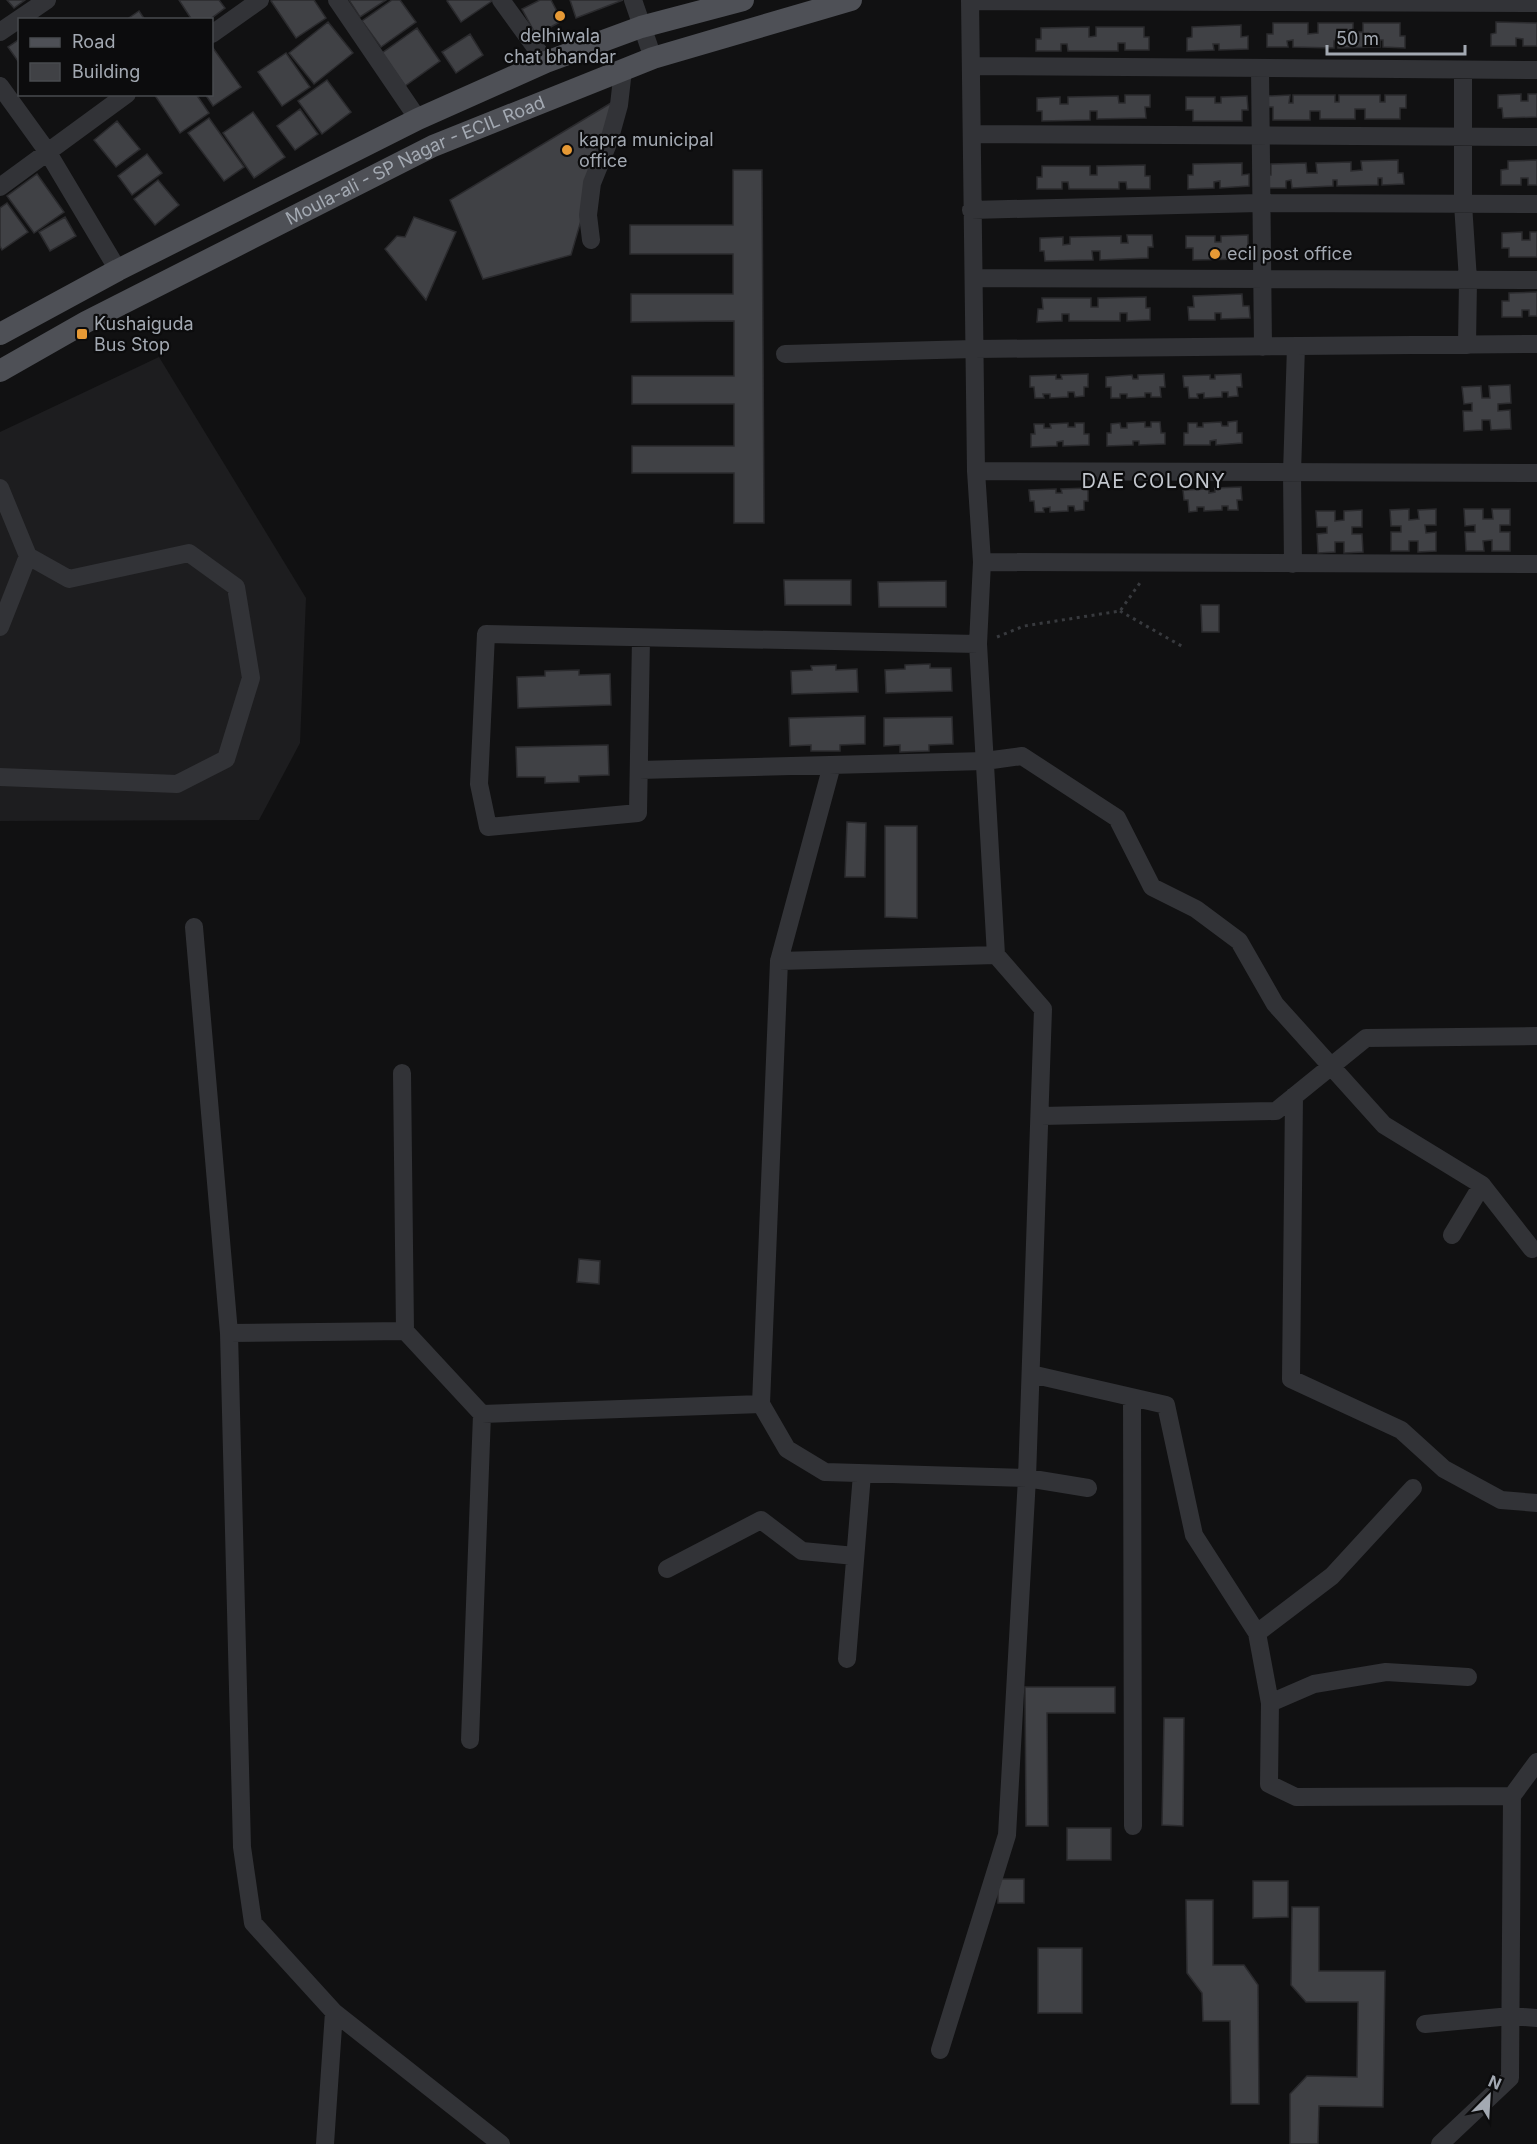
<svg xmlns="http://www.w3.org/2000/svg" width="1537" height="2144" font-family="Inter,sans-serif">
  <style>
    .built { fill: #1d1d1f }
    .building { fill: #404145; stroke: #2b2b2e; stroke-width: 1.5 }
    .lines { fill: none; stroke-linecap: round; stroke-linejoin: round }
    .path { stroke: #383a3e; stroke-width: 3; stroke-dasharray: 3 4.5; stroke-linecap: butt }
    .minor { stroke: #323337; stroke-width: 18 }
    .major { stroke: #4e5056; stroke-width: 22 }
    .poi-dot { fill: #e69935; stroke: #0c0c0d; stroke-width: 2 }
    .labels { text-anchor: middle; stroke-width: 4.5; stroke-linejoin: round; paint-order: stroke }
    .poi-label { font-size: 18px; fill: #a3a9b2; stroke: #0c0c0d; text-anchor: start }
    .street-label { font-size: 18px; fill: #a3a9b2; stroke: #0c0c0d }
    .neighbourhood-label { font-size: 20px; letter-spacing: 1.5px; fill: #c3c7ce; stroke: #0c0c0d }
  </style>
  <rect width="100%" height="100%" fill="#111112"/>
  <!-- built -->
  <path class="built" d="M159 357 306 598 300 743 259 820 0 821V432Z"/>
  <!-- building -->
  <path class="building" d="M7 0H25L14 8Z
    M179 0H219L225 8 209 20H192Z
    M273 0H314L326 18 296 38 271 1Z
    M349 0H386L360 17Z
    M392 0H400L416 22 381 47 362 21Z
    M449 0H491L492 1 461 22 447 1Z
    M540 0H551L562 21 536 35 522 9Z
    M570 0H623L576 18Z
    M139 11 145 20H126Z
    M328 22 353 53 314 84 289 53Z
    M1496 22 1537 23V46H1523V39L1516 38V46H1491V34L1496 33Z
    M1273 23H1308V34L1318 33V23H1353V32H1363V23H1400V36H1405V48L1383 47V40H1380V47L1338 48V41H1334V48L1293 47V40L1287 41 1288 47H1267V34H1273Z
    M1241 25V37L1248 36V49L1219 50V44H1213L1214 50 1187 51V38L1192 37V27Z
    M1089 27V37L1096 36V27H1144V37H1149V50H1125V43H1118V51H1068L1067 44H1061V51H1036V39H1041V28Z
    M417 28 440 61 405 86 382 53Z
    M470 34 483 55 456 73 442 52Z
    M20 39V64L8 47Z
    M213 48 241 87 213 106 205 94H212Z
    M286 53 310 87 282 106 258 72Z
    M327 80 351 112 322 134 298 101Z
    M154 94H196L209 113 180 133Z
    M1521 94V101H1528V94H1537V117L1503 118 1502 108H1498V95Z
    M1125 95H1150V107H1145L1146 118 1097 119V111H1090V120L1042 121V111H1037V98L1060 97V104H1068V97L1118 96 1119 103H1125Z
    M1290 95 1289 103H1293V95H1335V102H1339V95H1380V102H1385V95H1406V108H1400V119H1365V109H1355V119H1320V111H1310V120H1273V107H1268V96Z
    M1247 96 1248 110H1242V121H1193V110H1186V97H1215V103H1221V97Z
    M616 100 571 255 483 279 450 200Z
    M300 109 318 134 295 150 277 126Z
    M253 112 285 157 254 178 223 133Z
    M209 118 244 167 224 181 188 133Z
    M117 121 140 149 116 167 94 140Z
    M147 154 162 173 132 195 118 176Z
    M1398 160V173H1403L1404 184 1382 185V178H1378V185L1337 186V180H1333V186L1292 188 1291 180 1286 181V188H1265V175H1271V164L1306 163 1307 173H1317L1316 163 1351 162V171L1362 170 1361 161Z
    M1537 160V185H1528V178H1521V185H1501V170L1508 169V161Z
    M1242 163V175L1249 174V186L1220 188V181L1214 182V188L1188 189V175H1193V164Z
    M1145 165V176H1150V189H1127L1126 182H1119V189H1069L1068 182H1062V189H1037V177H1042V166H1090V175H1097V166Z
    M733 170H762L764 523H734V473H632V446H734V404H632V376H734V321L631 322V294H733V254H630V225H733Z
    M37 174 64 212 34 233 7 196Z
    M158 180 179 205 155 225 134 199Z
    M7 203 28 232 2 250 0 246V208Z
    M65 217 76 236 50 251 39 232Z
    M414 217 456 232 426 300 385 249 397 236 405 237Z
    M1522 232V240H1530V232H1537V257H1509V248H1502V233Z
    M1127 235H1152L1153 247H1148V258L1100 260V251H1092L1093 260 1045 261 1044 251H1040V238L1063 237V245L1070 244V237L1121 236V243H1128Z
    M1248 235V249H1242V259L1193 260V248H1186V236H1215V242H1221V236Z
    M1537 292V316H1529V310H1522V317H1502V301H1509V293Z
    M1242 294 1243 306H1249L1250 318 1221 319V313H1215V320H1189L1188 307H1194L1193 296Z
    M1146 297V308H1150V320L1127 321V313H1120V321H1069V314H1062V321L1037 322 1038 309H1043L1042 298H1091V307H1098V298Z
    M1088 374V387H1084V396L1075 397 1074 392H1068V397L1050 398V394H1043L1044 398H1035L1034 387H1030V376L1056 375V379H1062L1061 375Z
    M1164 374 1165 387H1160L1161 397H1151V393H1145V397L1127 398V394H1120V398H1111V387H1106V377L1132 375 1133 379H1138V375Z
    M1241 374 1242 387H1237L1238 396 1228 397V392H1222V397L1204 398V393L1197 394 1198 398H1189L1188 387H1184L1183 376 1210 375V379H1215V375Z
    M1510 385 1511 403 1498 404V411L1510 410 1511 429 1491 430 1490 420H1482V430L1464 431 1463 411H1472V403L1464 404 1462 387 1481 386 1482 398H1490L1489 386Z
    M1237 421V433H1242V443L1216 445V440L1210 441V445H1184V433H1188V423H1197V427H1203V423L1221 422 1222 426H1228V422Z
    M1145 422V427H1151V422H1160L1161 433H1165V444L1139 445V441H1133V445L1107 446V433H1111V424L1120 423 1121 428H1127V423Z
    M1068 423V427H1075V423H1084V434H1089V445L1063 446V441L1057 442V446L1031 447V434H1035L1034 424H1044V428H1051L1050 424Z
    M1241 487 1242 500H1237L1238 510H1228V506H1222V510L1204 511V507H1197V511L1189 512 1188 500H1184L1183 490 1209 489V493L1215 492V488Z
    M1088 488V501H1084V510L1075 511 1074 506H1068V511L1050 512V507L1043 508 1044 512H1035L1034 501H1030L1029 490 1056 489V493H1062L1061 489Z
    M1409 509V520L1419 519 1418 510 1436 509V525H1425L1426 533 1436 532V551L1418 552V541H1409V551H1391V532H1401V526H1391L1390 510Z
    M1464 509H1483V519H1493L1492 509H1510V525H1500V532H1510V551H1492V540L1483 541 1484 551H1466L1465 532H1475V525L1465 526Z
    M1362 510V527H1352V534H1362L1363 552 1344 553V542H1335V552L1318 553 1317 534 1327 533V527H1317L1316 511H1335V521L1344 520V511Z
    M784 580H851V605H785Z
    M946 581V607H879L878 582Z
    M1201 605H1219V632H1202Z
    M930 664V668H951L952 691 886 693 885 670 905 669V665Z
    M836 665V670L857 669 858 692 792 694 791 671 812 670 811 666Z
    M579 670V675L610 674 611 705 518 708 517 677 545 676V671Z
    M865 716V744L840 745V751H811V745L790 746 789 718Z
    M952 717 953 744 929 745V751L900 752V745L884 746V718Z
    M608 745 609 775 579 776V782L545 783V777H517L516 747Z
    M847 822 866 823 865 877H845Z
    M885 826H917V918L885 917Z
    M579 1259 600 1261 599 1284 577 1282Z
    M1025 1687H1115V1713H1047L1048 1826H1026Z
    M1164 1718H1184L1183 1826 1162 1825Z
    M1067 1828H1111V1860H1067Z
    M998 1879H1024V1903H998Z
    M1253 1881H1288V1917L1253 1918Z
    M1186 1900H1213V1965H1244L1258 1985 1259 2104H1231L1230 2021H1203L1202 1993 1187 1973Z
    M1292 1907H1319V1971H1385L1383 2107 1319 2106 1318 2144H1290V2094L1307 2076 1357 2077 1358 2002H1306L1291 1985Z
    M1038 1948H1082V2013H1038Z"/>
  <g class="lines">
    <!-- path -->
    <path class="path" d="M1120 611 1185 648
      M997 637 1024 626 1120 611 1142 580"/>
    <!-- minor -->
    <path class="minor" d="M337 0 418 119
      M501 0 546 62
      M633 0 653 58
      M970 1 1537 3
      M0 32 47 0
      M212 34 260 0
      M973 66 1537 70
      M1260 69 1263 347
      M1463 70V204L1468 280 1467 345
      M0 86 47 151 118 270
      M974 134 1537 137
      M0 187 127 94
      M971 210 1259 203 1537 204
      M591 240 588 215 592 183 609 141 619 105 623 70
      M976 278 1537 280
      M785 354 974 349 1537 344
      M976 471 1537 473
      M0 488 28 556 69 579 189 553 236 587 251 678 226 759 177 784 0 777
      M982 562 1537 564
      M1293 564 1292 473 1296 346
      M0 627 28 556
      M641 638 638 813 488 827 479 784 486 634 978 644
      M639 770 985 761 1022 756 1117 818 1152 887 1196 909 1239 941 1275 1004 1384 1125 1482 1185 1532 1249
      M194 927 229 1333 242 1847 253 1923 334 2012 501 2144
      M779 961 996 955
      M402 1073 405 1331
      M1294 1096 1291 1379 1401 1430 1444 1469 1501 1500 1537 1503
      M1041 1116 1276 1111 1366 1038 1537 1036
      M1452 1235 1482 1185
      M229 1333 405 1331 482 1414 761 1404 787 1449 825 1472 1027 1478 1088 1488
      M1031 1374 1166 1405 1194 1535 1257 1633 1270 1703 1269 1784 1296 1797 1512 1796 1537 1762
      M1132 1399 1133 1826
      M761 1404 779 961 832 765
      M667 1569 761 1520 802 1551 855 1556
      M1257 1633 1332 1576 1413 1488
      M847 1659 862 1474
      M1270 1703 1314 1684 1386 1672 1468 1677
      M470 1740 482 1414
      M1425 2024 1511 2016 1537 2018
      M940 2050 1007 1835 1027 1478 1043 1009 996 955 978 644 982 562 976 471 970 0
      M325 2144 334 2012
      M1440 2144 1510 2078 1512 1796"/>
    <!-- major -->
    <g class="major">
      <path d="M0 334 118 270 418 119 546 62 641 27 743 0"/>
      <path id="s1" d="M0 371 86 322 433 146 653 58 851 0"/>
    </g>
  </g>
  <!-- markers -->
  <g class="poi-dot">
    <circle cx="560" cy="16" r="6"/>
    <circle cx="567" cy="150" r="6"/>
    <circle cx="1215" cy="254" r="6"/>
    <rect x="76" y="328" width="12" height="12" rx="3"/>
  </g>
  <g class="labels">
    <!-- poi labels -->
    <g class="poi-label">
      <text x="560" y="42" text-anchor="middle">delhiwala<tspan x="560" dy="21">chat bhandar</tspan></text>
      <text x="579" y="146">kapra municipal<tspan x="579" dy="21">office</tspan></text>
      <text x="1227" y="260">ecil post office</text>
      <text x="94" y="330">Kushaiguda<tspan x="94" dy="21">Bus Stop</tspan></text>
    </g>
    <!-- street labels -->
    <g class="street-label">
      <text dy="6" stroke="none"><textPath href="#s1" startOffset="466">Moula-ali - SP Nagar - ECIL Road</textPath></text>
    </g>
    <!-- neighbourhood labels -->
    <g class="neighbourhood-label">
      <text x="1154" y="488">DAE COLONY</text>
    </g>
  </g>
  <!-- legend -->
  <rect x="18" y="18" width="195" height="78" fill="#0c0c0d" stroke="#484b4f" stroke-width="1.5"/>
  <rect x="30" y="38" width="30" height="9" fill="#4e5056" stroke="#484b4f" stroke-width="1.5"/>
  <text x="72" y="48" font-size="18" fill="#a3a9b2">Road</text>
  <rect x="30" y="63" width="30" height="18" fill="#404145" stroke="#484b4f" stroke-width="1.5"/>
  <text x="72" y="78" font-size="18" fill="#a3a9b2">Building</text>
  <!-- north arrow -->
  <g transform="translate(1489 2096) rotate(24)" stroke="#0c0c0d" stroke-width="4.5" paint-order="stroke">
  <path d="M0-4.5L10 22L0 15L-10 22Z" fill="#a3a9b2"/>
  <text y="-9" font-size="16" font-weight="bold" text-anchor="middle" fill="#a3a9b2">N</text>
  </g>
  <!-- scale -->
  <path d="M1327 45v9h138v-9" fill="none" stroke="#a3a9b2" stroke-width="3"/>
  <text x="1336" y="45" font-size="18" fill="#a3a9b2" stroke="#0c0c0d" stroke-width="4.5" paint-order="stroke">50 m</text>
</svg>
